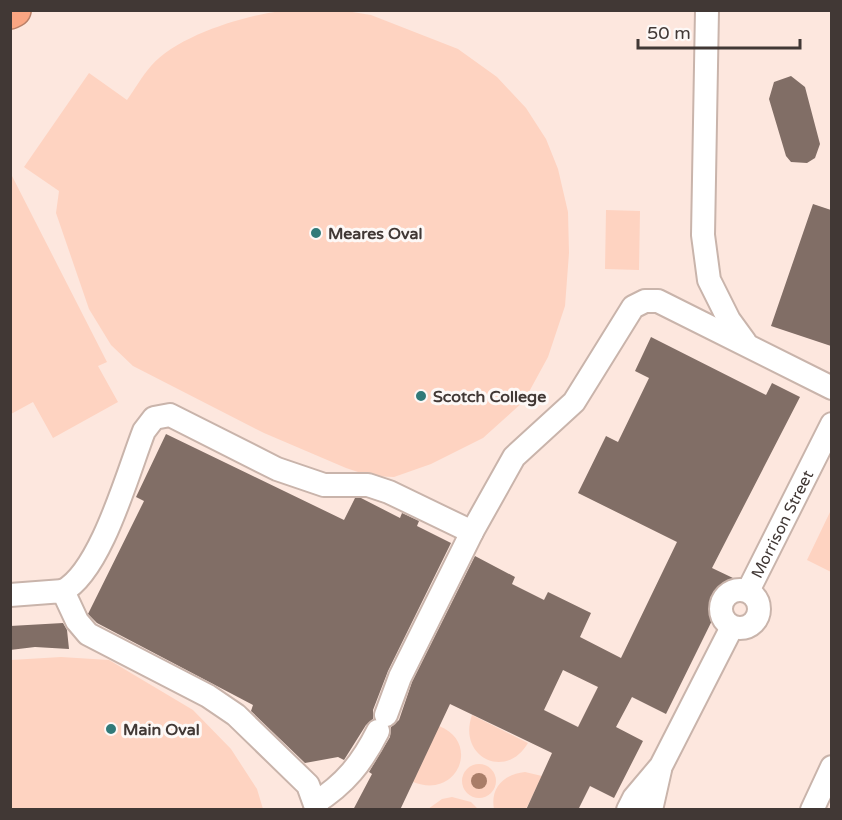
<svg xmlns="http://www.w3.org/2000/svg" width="842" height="820" font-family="'Varela Round',sans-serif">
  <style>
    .green { fill: #fed3c1 }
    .building { fill: #816e66; fill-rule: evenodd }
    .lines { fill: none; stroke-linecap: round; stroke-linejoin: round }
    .minor-casing { stroke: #c9b4ab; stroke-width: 26 }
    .highway-casing { stroke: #b98068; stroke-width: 36 }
    .minor { stroke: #fff; stroke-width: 22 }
    .highway { stroke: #faa683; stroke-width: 33 }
    .tree { fill: #a97d68 }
    .poi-dot { fill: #317a79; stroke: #fdf8f6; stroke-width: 2 }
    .labels { text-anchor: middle; stroke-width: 6; stroke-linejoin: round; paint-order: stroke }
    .poi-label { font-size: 16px; font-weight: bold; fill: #413835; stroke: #fdf8f6; text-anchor: start }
    .street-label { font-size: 16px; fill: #413835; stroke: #fdf8f6 }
  </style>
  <rect width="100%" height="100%" fill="#fde7de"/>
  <!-- green -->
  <path class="green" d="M281 11H346L371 15 458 49 497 77 526 108 546 139 558 169 568 212 569 253 565 306 548 357 524 401 483 438 431 464 394 477 370 476 346 468 264 433 133 366 111 345 89 309 56 213 59 191 24 167 89 73 127 100C135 89 142 76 151 66 177 36 243 16 281 11Z
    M12 176 107 362 98 366 118 402 53 438 33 402 11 414Z
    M606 210 640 211 639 270 605 269Z
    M831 510 832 572H831L807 560Z
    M61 657 109 660 193 710 231 749 257 789 263 809H11V660Z
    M472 715 528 743C506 781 457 757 472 715Z
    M439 726C481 742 458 800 413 782Z
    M462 781a17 17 0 1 1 34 0a17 17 0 1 1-34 0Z
    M525 772 542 776 526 809H494C490 788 504 774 525 772Z
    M452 797 471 802 478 809H428L442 799Z"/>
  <!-- building -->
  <path class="building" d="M791 76 805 87 820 144 815 158 807 163 791 162 786 156 769 99 774 82Z
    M813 204 831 210V346L771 326Z
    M651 337 766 395 772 383 800 397 712 568 733 578 666 714 632 697 616 727 643 741 614 798 590 786 578 810H526L552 753 450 704 400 810H353L372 774 369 772 390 737 391 727 399 720 412 682 475 556 515 577 512 584 544 600 548 592 591 613 580 637 621 658 677 542 578 493 606 436 618 442 649 378 635 371ZM563 670 598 687 578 727 544 710Z
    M166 434 344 520 355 498H361L400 518 402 513 419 521 417 526 451 543 388 671 373 710V719L366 725 344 760 338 757 305 763 251 711 253 705 97 623 88 614 144 501 136 497Z
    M63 623 67 630 69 649 35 647 10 650V626Z"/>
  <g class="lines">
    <defs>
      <g id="minor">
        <path d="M707 10 703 235 709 280 729 320 745 342"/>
        <circle cx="740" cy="609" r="19"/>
        <path d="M63 591C101 571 128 472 144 431L154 418 170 415 277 469 324 485H368L389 492 472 532"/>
        <path id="s1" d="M748 591 832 424"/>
        <path d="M10 595 63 591 77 621 88 634 208 696 236 715 308 785 317 810"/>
        <path d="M386 715 400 677 472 532 514 457 574 402 633 307 645 301H658L832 388"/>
        <path d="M315 803C345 784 362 763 378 731"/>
        <path d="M628 810 634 798 661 766 732 627"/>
        <path d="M651 810 660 770"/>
        <path d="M812 810 832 767"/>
      </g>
      <path id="highway" d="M10 12 14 10"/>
    </defs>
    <!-- minor casing -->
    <use href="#minor" class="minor-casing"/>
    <!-- highway casing -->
    <use href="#highway" class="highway-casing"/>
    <!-- minor -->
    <use href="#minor" class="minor"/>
    <!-- highway -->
    <use href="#highway" class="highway"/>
  </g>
  <!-- trees -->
  <circle class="tree" cx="479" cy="781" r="8"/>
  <!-- markers -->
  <g class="poi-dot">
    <circle cx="316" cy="233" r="6"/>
    <circle cx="421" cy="396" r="6"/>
    <circle cx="111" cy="729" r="6"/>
  </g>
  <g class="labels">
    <!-- poi labels -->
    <g class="poi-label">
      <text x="328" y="239">Meares Oval</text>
      <text x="433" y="402">Scotch College</text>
      <text x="123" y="735">Main Oval</text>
    </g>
    <!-- street labels -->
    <g class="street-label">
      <text dy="6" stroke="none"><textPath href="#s1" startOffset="75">Morrison Street</textPath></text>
    </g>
  </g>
  <!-- border -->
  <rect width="842" height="820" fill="none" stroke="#413835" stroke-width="24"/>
  <!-- scale -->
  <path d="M638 39v9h162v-9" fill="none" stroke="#413835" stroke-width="3"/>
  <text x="647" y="39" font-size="18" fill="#413835" stroke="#fdf8f6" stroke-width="4.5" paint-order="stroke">50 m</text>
</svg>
